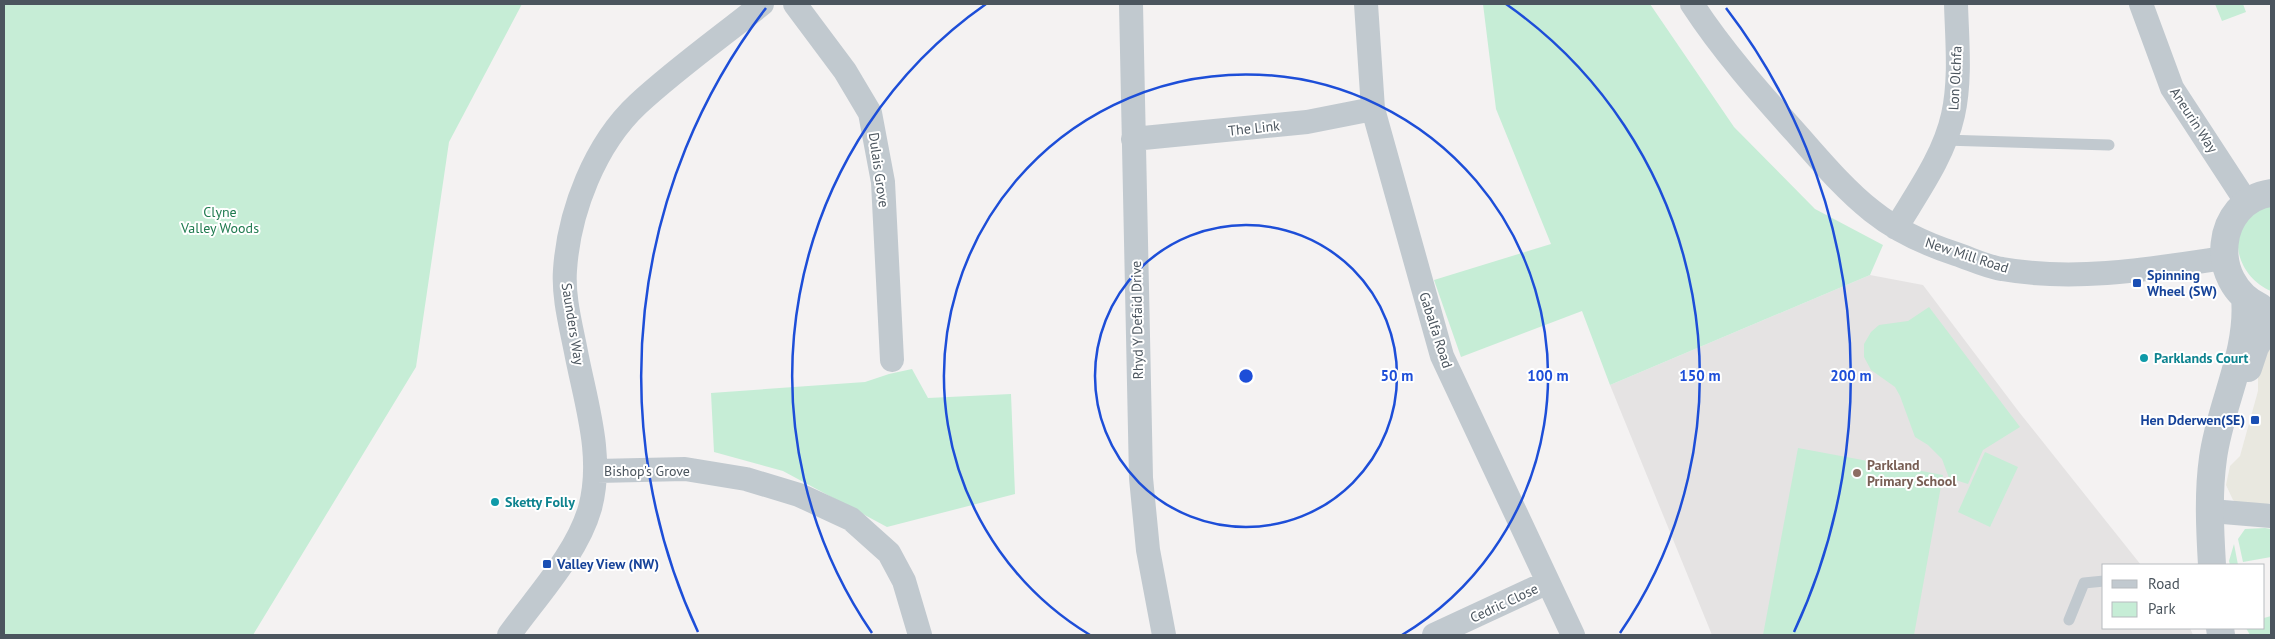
<svg xmlns="http://www.w3.org/2000/svg" width="2275" height="639" font-family="'PT Sans',sans-serif">
  <style>
    .commercial { fill: #e9e8e0 }
    .education { fill: #e5e3e3 }
    .green { fill: #c6edd6 }
    .lines { fill: none; stroke-linecap: round; stroke-linejoin: round }
    .service { stroke: #c1c9cf; stroke-width: 11 }
    .minor { stroke: #c1c9cf; stroke-width: 24 }
    .tertiary { stroke: #c1c9cf; stroke-width: 28 }
    .ring { fill: none; stroke: #1d4ed8; stroke-width: 2.5 }
    .transit-dot { fill: #1a4fb4; stroke: #fff; stroke-width: 2 }
    .culture-dot { fill: #0f9aa8; stroke: #fff; stroke-width: 2 }
    .education-dot { fill: #8d6e63; stroke: #fff; stroke-width: 2 }
    .labels { text-anchor: middle; stroke-width: 4; stroke-linejoin: round; paint-order: stroke }
    .street-label { font-size: 14px; fill: #4b555e; stroke: #fff }
    .park-label { font-size: 14px; fill: #207b50; stroke: #fff }
    .transit-label { font-size: 14px; font-weight: bold; fill: #164399; stroke: #fff; text-anchor: start }
    .culture-label { font-size: 14px; font-weight: bold; fill: #0d838f; stroke: #fff; text-anchor: start }
    .education-label { font-size: 14px; font-weight: bold; fill: #785e54; stroke: #fff; text-anchor: start }
    .centre { fill: #1d4ed8; stroke: #fff; stroke-width: 2.5 }
    .ring-label { font-size: 15px; text-anchor: middle; font-weight: bold; fill: #1d4ed8; stroke: #fff; stroke-width: 4; stroke-linejoin: round; paint-order: stroke }
  </style>
  <rect width="100%" height="100%" fill="#f4f2f2"/>
  <!-- commercial -->
  <path class="commercial" d="M2271 331V503L2256 507 2244 506 2233 500 2226 485 2230 466 2240 456 2258 391V359Z"/>
  <!-- education -->
  <path class="education" d="M1870 275 1923 285 2019 412 2141 565H2104V628H2190L2193 635H1712L1610 385Z"/>
  <!-- green -->
  <path class="green" d="M4 4H522L449 142 416 367 253 635H4Z
    M1483 4H1650L1734 127 1815 209 1883 245 1870 275 1610 385 1582 311 1461 357 1434 280 1551 244 1496 109Z
    M2215 4H2243L2246 12 2222 21Z
    M2271 204V291C2241 279 2223 236 2254 213 2259 209 2266 207 2271 204Z
    M1929 307 2020 427 1983 450 1968 484 1949 478 1942 459 1928 445 1915 437 1900 396 1895 387 1871 370 1864 357V344L1871 332 1879 325 1908 321Z
    M912 369 928 398 1011 394 1015 494 887 527 783 471 714 452 711 393 865 382 889 374Z
    M1798 448 1943 475 1914 635H1763Z
    M1985 452 2018 467 1990 527 1958 512Z
    M2265 528 2271 529V557L2243 562 2238 539 2245 529Z
    M2234 544 2238 565H2230L2229 561Z
    M2271 616V635H2250L2246 628H2264V618Z"/>
  <g class="lines">
    <!-- service -->
    <path class="service" d="M1944 140 2109 145
      M2069 620 2084 583 2104 581"/>
    <!-- minor -->
    <path class="minor" d="M795 4 845 71 870 113 883 182 892 360
      M1131 4 1141 478 1148 550 1164 635
      M1366 4 1373 109 1442 356 1573 635
      M1692 4C1722 50 1759 92 1796 133 1820 160 1844 189 1872 211 1897 231 1925 244 1956 254 1971 259 1987 267 2002 269 2075 282 2151 269 2224 258
      M2141 4 2172 88 2247 203
      M1133 139 1307 122 1373 109
      M1896 228C1917 193 1944 156 1953 115 1961 79 1957 40 1956 4
      M597 471 685 469 746 479 799 495 851 519 889 553 904 581 920 635
      M2211 511 2271 516
      M509 635C536 597 577 554 590 508 604 456 586 404 576 352 571 326 563 297 565 270 569 211 595 144 638 104 677 68 721 37 762 4
      M1434 635 1548 582"/>
    <!-- tertiary -->
    <path class="tertiary" d="M2260 307C2207 282 2215 201 2271 193
      M2248 368 2255 347 2271 321
      M2212 565C2210 531 2208 493 2213 458 2220 405 2250 352 2245 298
      M2220 628 2221 635"/>
  </g>
  <!-- distance rings -->
  <g class="ring">
    <circle cx="1246" cy="376" r="151"/>
    <path d="M1090 635A302 302 0 1 1 1402 635"/>
    <path d="M872 633A454 454 0 0 1 986 4M1506 4A454 454 0 0 1 1620 633"/>
    <path d="M698 632A605 605 0 0 1 766 8M1726 8A605 605 0 0 1 1794 632"/>
  </g>
  <!-- markers -->
  <g class="transit-dot">
    <rect x="2132" y="278" width="10" height="10" rx="2.5"/>
    <rect x="2250" y="415" width="10" height="10" rx="2.5"/>
    <rect x="542" y="559" width="10" height="10" rx="2.5"/>
  </g>
  <g class="culture-dot">
    <circle cx="2144" cy="358" r="5"/>
    <circle cx="495" cy="502" r="5"/>
  </g>
  <circle class="education-dot" cx="1857" cy="473" r="5"/>
  <g class="labels">
    <!-- street labels -->
    <g class="street-label">
      <text transform="translate(1955 78) rotate(-87)" y="5">Lon Olchfa</text>
      <text transform="translate(2194 120) rotate(57)" y="5">Aneurin Way</text>
      <text transform="translate(1254 128) rotate(-6)" y="5">The Link</text>
      <text transform="translate(879 170) rotate(82)" y="5">Dulais Grove</text>
      <text transform="translate(1967 255) rotate(18)" y="5">New Mill Road</text>
      <text transform="translate(1137 320) rotate(-91)" y="5">Rhyd Y Defaid Drive</text>
      <text transform="translate(573 324) rotate(81)" y="5">Saunders Way</text>
      <text transform="translate(1436 330) rotate(72)" y="5">Gabalfa Road</text>
      <text x="647" y="476">Bishop's Grove</text>
      <text transform="translate(1504 603) rotate(-25)" y="5">Cedric Close</text>
    </g>
    <!-- park labels -->
    <g class="park-label">
      <text x="220" y="217">Clyne<tspan x="220" dy="16">Valley Woods</tspan></text>
    </g>
    <!-- transit labels -->
    <g class="transit-label">
      <text x="2147" y="280">Spinning<tspan x="2147" dy="16">Wheel (SW)</tspan></text>
      <text x="2245" y="425" text-anchor="end">Hen Dderwen(SE)</text>
      <text x="557" y="569">Valley View (NW)</text>
    </g>
    <!-- culture labels -->
    <g class="culture-label">
      <text x="2154" y="363">Parklands Court</text>
      <text x="505" y="507">Sketty Folly</text>
    </g>
    <!-- education labels -->
    <g class="education-label">
      <text x="1867" y="470">Parkland<tspan x="1867" dy="16">Primary School</tspan></text>
    </g>
  </g>
  <circle cx="1246" cy="376" r="8" class="centre"/>
  <g class="ring-label">
    <text x="1397" y="381">50 m</text>
    <text x="1548" y="381">100 m</text>
    <text x="1700" y="381">150 m</text>
    <text x="1851" y="381">200 m</text>
  </g>
  <!-- border -->
  <rect width="2275" height="639" fill="none" stroke="#4b555e" stroke-width="10"/>
  <!-- legend -->
  <rect x="2102" y="564" width="162" height="65" fill="#ffffff" stroke="#b7bbbf"/>
  <rect x="2112" y="580" width="25" height="8" fill="#c1c9cf" stroke="#b7bbbf"/>
  <text x="2148" y="589" font-size="15" fill="#4b555e">Road</text>
  <rect x="2112" y="602" width="25" height="15" fill="#c6edd6" stroke="#b7bbbf"/>
  <text x="2148" y="614" font-size="15" fill="#4b555e">Park</text>
</svg>
